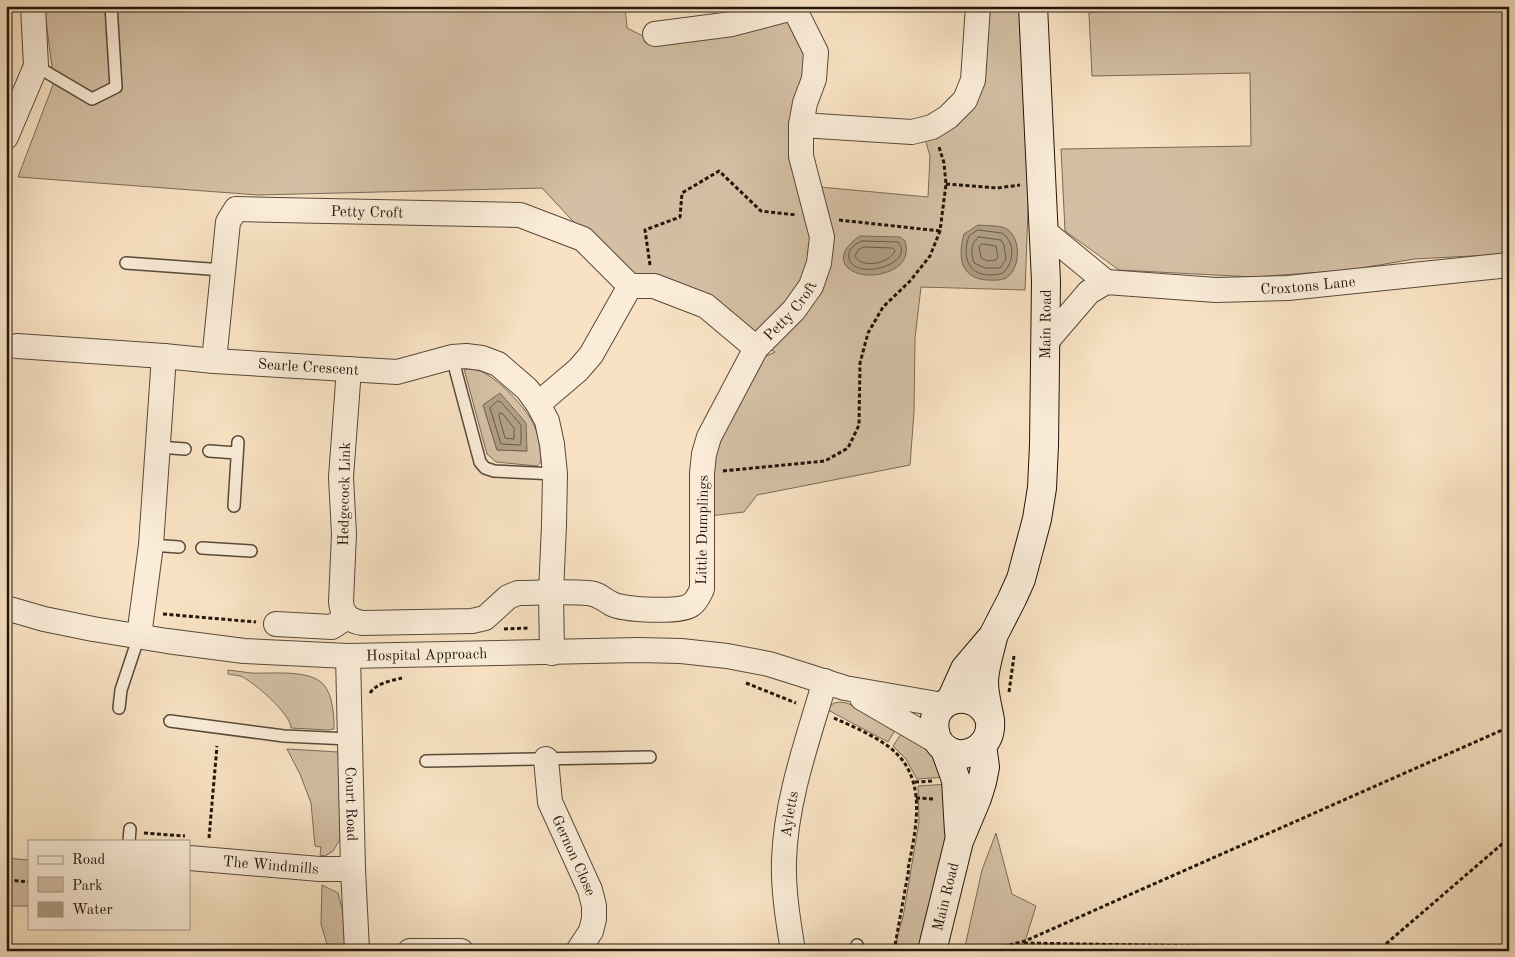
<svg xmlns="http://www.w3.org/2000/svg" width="1515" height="957" font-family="'Old Standard TT',serif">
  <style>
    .green { fill: #d4bfa4; stroke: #7b6a58; fill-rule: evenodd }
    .water { fill: #af9d84; stroke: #776754 }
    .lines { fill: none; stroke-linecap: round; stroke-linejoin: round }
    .shore { stroke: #685a48; stroke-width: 1 }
    .service-casing { stroke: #584939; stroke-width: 14 }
    .minor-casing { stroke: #584939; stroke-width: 26 }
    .secondary-casing { stroke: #22160b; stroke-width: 30 }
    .path { stroke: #22160b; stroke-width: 3; stroke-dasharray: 4 2.5; stroke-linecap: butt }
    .service { stroke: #faecd8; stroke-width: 11 }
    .minor { stroke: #faecd8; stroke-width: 24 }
    .secondary { stroke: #faecd8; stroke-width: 28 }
    .labels { text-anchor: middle; stroke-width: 5; stroke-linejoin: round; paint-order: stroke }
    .street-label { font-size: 15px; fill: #22160b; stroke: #faecd8 }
  </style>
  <rect width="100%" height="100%" fill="#f8e2c3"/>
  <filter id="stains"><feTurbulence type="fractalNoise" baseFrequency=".004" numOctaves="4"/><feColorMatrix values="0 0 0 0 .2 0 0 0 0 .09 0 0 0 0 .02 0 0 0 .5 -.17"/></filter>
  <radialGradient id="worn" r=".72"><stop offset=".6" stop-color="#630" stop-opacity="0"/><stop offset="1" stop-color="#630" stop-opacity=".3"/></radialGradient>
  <!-- green -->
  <path class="green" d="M44 6H625L627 28 651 40 790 16 808 53 809 186 928 197 930 156 925 139 946 127 984 6H1023L1029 184 1025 290 921 287 915 338 914 412 910 465 757 495 744 512 709 516 711 448 756 361 775 352 752 338 629 276 585 234 542 188 258 195 18 177 54 82Z
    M1110 6H1509V254L1414 259 1350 270 1253 277 1119 270 1065 231 1061 149 1251 146 1250 73 1092 76 1089 13 1110 10Z
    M464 369C472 369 480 370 486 374 502 383 523 405 532 421 539 434 540 448 541 462L537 466 496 462 487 454ZM500 394 527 451H526L497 450 483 405Z
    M228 670C236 671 244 672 251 673 271 674 309 669 323 684 333 695 334 715 334 729L328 730 291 728C292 715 252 680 240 676 236 675 231 675 228 674Z
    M840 702 847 703 897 727 888 742 826 709 834 703Z
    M903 731 932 753 947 777 917 779 906 759 893 746Z
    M287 749 338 752 341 838 333 851 325 856 320 855 321 847 315 846 311 803 300 774Z
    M949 784 947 835 920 951H896L897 937 903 917 919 822 918 786Z
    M996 833 1012 894 1036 906 1022 951H964L982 870Z
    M6 858 29 860V906H6Z
    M322 885 338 893 344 916 345 951H329L321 924Z"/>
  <!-- water -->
  <path class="water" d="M978 225C986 226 997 225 1005 228 1022 236 1021 269 1006 278 1000 281 992 280 987 280 959 278 958 255 964 234Z
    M860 236 900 237 905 241C906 245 907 249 906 253 904 272 872 279 857 273 833 264 845 245 860 236Z
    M500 393 526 423 527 451 497 450 483 405Z"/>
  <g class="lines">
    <!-- shore -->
    <path class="shore" d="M978 230 1002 233C1016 243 1014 262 1003 273 975 281 959 264 969 236Z
      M979 237 1001 240 1004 245 1006 259 1000 268H985L974 263C971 254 970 242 979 237Z
      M862 241 898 242C917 264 854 282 849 258 847 249 855 244 862 241Z
      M982 244 996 246 998 257 996 260 987 261 981 258 979 247Z
      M864 247 893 248 895 251C889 264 861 269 855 256L858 250Z
      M498 401 501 402 521 425V443L520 445 501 444 490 408Z
      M500 413 503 414 514 428V439L505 438 499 416Z"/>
    <defs>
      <path id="service" d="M36 66 92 99 116 87 111 6
        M6 97 20 105
        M126 263 223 270
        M452 357 480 462 485 468 494 471 555 474
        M158 447 185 449
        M209 451 237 453
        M234 506 238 442
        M151 545 179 547
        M202 548 251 551
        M119 708 121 690 139 636
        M170 721 284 736 350 739
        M426 761 650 757
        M129 841 130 829
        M857 945 858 951"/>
      <g id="minor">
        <path d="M655 34 732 24 793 8"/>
        <path d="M801 125 912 132 932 127 948 117 965 100 973 80 978 6"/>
        <path d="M6 137 36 66 33 6"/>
        <path d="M1044 231 1106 282"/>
        <path id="s1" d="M1046 342 1089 292 1106 282 1216 290 1288 288 1509 265"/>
        <path d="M17 346 164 356"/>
        <path id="s2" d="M214 361 228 222 236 209 520 215 583 239 630 286H654L706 306 756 348"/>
        <path id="s3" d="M349 369 341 477 344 534 341 602C342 615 350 621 362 623L472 621 485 618 508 597 518 593C541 593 565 591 588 593 600 594 602 599 612 604 624 610 681 613 691 605 697 601 699 595 702 589V473L704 454 709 437 756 348 794 310 811 286 819 263 822 237 801 156V125L805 103 814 79 816 52 793 6"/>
        <path d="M538 404 578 370 591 355 630 286"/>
        <path id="s4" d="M6 608 44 619 93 629 167 641 244 651 348 656 639 650 681 651 727 656 769 664 845 688 943 705"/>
        <path d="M276 624 332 627 347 617"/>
        <path id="s5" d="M139 636 151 545 164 356 214 361 397 372 452 357 466 356 482 358 498 364 527 389 538 404 547 421 552 444 555 474 554 525 551 593 552 653"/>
        <path id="s6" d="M348 656 353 869 357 951"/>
        <path d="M862 698 938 742"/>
        <path id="s7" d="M546 759 550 802 590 890 594 906V919L591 931 578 951"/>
        <path id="s8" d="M189 858 320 869H353"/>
        <path d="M410 951H461"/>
        <path id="s9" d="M793 951C788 920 783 890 784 860 786 799 808 739 825 681"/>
      </g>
      <g id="secondary">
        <path id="s10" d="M951 700 965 669 993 636 1012 599 1021 579 1037 519 1042 488 1044 445 1046 281 1033 6"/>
        <path d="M990 721C979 685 928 696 935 731 936 741 942 748 951 752 960 756 971 754 979 748 988 741 991 731 990 720 988 708 984 695 984 682 984 668 990 651 993 637"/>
        <path d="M945 749 956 780 959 832"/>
        <path id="s11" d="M932 951 959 841 977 798 982 782 985 767 982 745"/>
      </g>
    </defs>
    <!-- service casing -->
    <use href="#service" class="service-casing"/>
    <!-- minor casing -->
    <use href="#minor" class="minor-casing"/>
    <!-- secondary casing -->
    <use href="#secondary" class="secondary-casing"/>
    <!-- path -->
    <path class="path" d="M946 184 997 188 1020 185
      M839 220 940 231
      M650 265 645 230 680 217 682 193 719 171 761 211 796 215
      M723 471 825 461 848 448 859 425 860 363 868 333 883 307 910 281 930 256 940 231 946 184 944 163 939 147
      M163 614 256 622
      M504 629 530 628
      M746 683 796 703
      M1009 692 1014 656
      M370 693C377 683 390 681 402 678
      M834 718C852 726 873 735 889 747 929 777 916 828 908 869
      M915 782 934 781
      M916 798 935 799
      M144 833 185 836
      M209 838 217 746
      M8 880 29 882
      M1024 943 1380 949 1509 838
      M894 951 909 868
      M984 951 1025 941 1509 727"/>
    <!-- service -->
    <use href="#service" class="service"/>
    <!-- minor -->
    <use href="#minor" class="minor"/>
    <!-- secondary -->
    <use href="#secondary" class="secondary"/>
  </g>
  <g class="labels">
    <!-- street labels -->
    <g class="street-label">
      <text dy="5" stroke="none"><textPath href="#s2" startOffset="286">Petty Croft</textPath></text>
      <text dy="5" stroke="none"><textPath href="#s1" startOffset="288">Croxtons Lane</textPath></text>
      <text dy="5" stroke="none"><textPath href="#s3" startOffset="932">Petty Croft</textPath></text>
      <text dy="5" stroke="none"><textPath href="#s10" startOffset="398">Main Road</textPath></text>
      <text dy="5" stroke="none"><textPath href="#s5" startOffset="426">Searle Crescent</textPath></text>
      <text transform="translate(344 494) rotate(-89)" y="5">Hedgecock Link</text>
      <text transform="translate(702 530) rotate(-89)" y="5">Little Dumplings</text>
      <text dy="5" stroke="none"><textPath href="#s4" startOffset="425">Hospital Approach</textPath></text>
      <text dy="5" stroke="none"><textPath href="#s6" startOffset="148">Court Road</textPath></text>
      <text dy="5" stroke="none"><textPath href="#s9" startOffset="138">Ayletts</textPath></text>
      <text dy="5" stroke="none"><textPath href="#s7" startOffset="102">Gernon Close</textPath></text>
      <text dy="5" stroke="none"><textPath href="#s8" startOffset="82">The Windmills</textPath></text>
      <text dy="5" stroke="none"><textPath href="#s11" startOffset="56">Main Road</textPath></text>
    </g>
  </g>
  <!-- margin -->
  <rect width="1515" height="957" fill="none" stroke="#f8e2c3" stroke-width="25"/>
  <rect x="8" y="8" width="1500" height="942" fill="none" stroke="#22160b" stroke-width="2.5"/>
  <rect x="12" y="12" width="1490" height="932" fill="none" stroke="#22160b"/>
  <!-- legend -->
  <rect x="28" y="840" width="162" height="90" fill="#faecd8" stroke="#a49686"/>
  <rect x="38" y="856" width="25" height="8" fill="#faecd8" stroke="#a49686"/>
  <text x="72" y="864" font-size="15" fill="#22160b">Road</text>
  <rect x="38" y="877" width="25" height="15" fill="#d4bfa4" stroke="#a49686"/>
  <text x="72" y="890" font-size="15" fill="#22160b">Park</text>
  <rect x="38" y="902" width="25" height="15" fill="#af9d84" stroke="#a49686"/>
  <text x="72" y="914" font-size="15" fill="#22160b">Water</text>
  <rect width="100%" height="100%" filter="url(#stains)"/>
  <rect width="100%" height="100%" fill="url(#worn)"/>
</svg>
